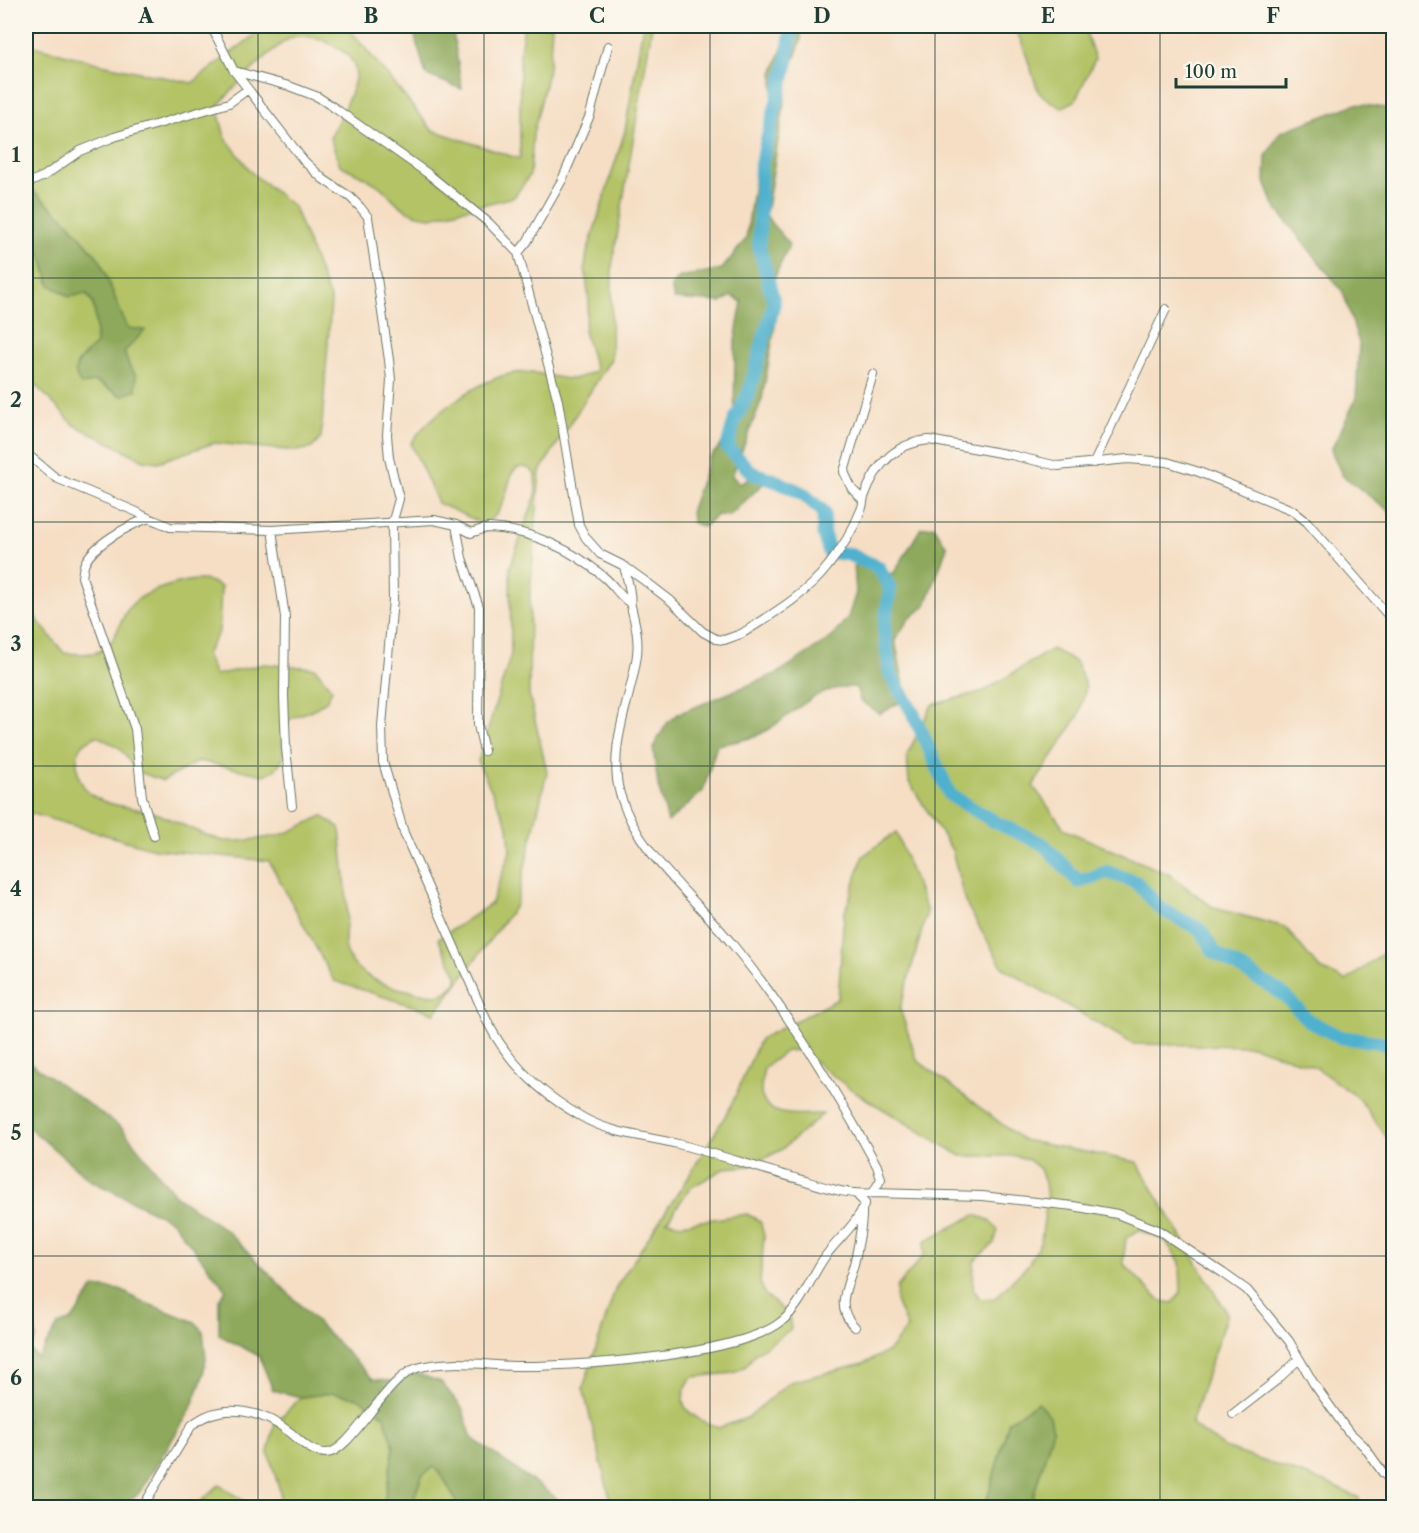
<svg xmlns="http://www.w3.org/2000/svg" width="1419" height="1533" font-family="'Libre Caslon Text',serif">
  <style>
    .green { fill: #b3c366; stroke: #69804d; stroke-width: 1.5; fill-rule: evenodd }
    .forest { fill: #8ea95b; stroke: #567348; stroke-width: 1.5 }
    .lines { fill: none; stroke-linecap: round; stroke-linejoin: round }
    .river { stroke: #4fb1ce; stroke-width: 14 }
    .minor-casing { stroke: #6a7566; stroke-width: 10 }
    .minor { stroke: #fff; stroke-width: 8 }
    .grid { fill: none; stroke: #1f3d34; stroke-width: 1.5; stroke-opacity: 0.55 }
    .neatline { fill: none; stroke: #1f3d34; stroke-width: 2 }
    .grid-label { font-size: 20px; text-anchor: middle; font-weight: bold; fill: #1f3d34 }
  </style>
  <rect width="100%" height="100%" fill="#fbf7ec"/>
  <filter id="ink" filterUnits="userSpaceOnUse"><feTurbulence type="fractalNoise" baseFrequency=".0167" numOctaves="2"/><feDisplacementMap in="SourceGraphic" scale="12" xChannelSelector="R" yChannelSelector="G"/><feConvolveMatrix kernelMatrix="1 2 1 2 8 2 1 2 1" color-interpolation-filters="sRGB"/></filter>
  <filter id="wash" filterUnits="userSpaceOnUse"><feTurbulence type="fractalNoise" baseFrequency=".008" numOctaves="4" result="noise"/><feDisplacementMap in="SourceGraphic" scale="24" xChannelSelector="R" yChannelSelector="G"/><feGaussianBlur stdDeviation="1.35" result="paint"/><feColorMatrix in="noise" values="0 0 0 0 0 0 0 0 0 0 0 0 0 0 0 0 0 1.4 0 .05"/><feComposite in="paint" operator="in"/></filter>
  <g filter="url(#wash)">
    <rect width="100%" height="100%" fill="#f5dec4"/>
    <!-- green -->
    <path class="green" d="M266 26H347L432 130 520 159V52L524 26H552L549 68 533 134 530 175 514 197 431 217C403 215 399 203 379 186 368 178 353 172 340 165L330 138C338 120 351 97 355 79 358 66 350 55 339 49 326 41 312 34 296 36 279 39 229 93 217 107L225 137 252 173 294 207 331 301 321 438 312 448 297 451 214 443 158 462 144 460 74 425 26 375V244L41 253 50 285 70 297 84 293C99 302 95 329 96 345L78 362 75 371 122 396 136 375 130 368 124 352 144 330 127 329 100 260 68 222 30 188 26 179V44L101 64 192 83Z
      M643 26H652L612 267 611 359 540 471 530 594 529 694 547 772 516 905 435 1013 334 981 269 861 154 849 26 812V606L64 653C74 653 92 656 100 651 117 642 118 624 128 609 139 592 189 576 209 581 213 582 217 585 221 587L219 632 206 654 215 675 264 664 315 668 332 689 327 700 316 708 290 719 282 731 283 758 275 770 264 775 199 761 163 781 136 771 120 748 97 736C84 742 77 747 77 762 77 811 129 803 161 815 176 821 212 840 225 841 237 842 269 838 280 835 294 831 309 822 322 816L340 828C342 854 346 880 347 907 348 919 344 932 345 944 348 974 386 987 412 991 431 995 443 1000 457 982V975L438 939 491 904 510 852 508 826 478 762 511 654 510 567 536 495 535 474 530 469 524 467 517 468 512 473C506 491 503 520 481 523L438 503 411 444C428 415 482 378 515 373 534 370 552 378 570 379 578 379 588 374 596 371L584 331 589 302 585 267 587 253 625 131Z
      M1012 26H1084L1095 59 1075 101 1061 108 1039 93 1021 40Z
      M1052 649 1076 662 1086 687 1079 715 1033 786 1065 830 1170 875 1214 908 1285 927 1319 968 1346 981 1388 950 1393 941V1146L1359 1099 1315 1067 1253 1046 1133 1044 1003 968 965 902 952 850 909 782 907 755 932 705 984 691Z
      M896 832 927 912 900 1009 917 1060 1023 1140 1137 1162 1227 1313 1191 1424 1225 1448 1325 1482 1359 1498V1507H1030L1053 1430 1009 1421 985 1507H612L583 1388 616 1287 687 1179 730 1108 760 1039 838 999 844 915 863 856ZM799 1050 856 1093 961 1156H1017L1029 1160 1040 1169 1045 1183 1047 1199 1041 1241 1028 1265 995 1298 980 1299 973 1288 974 1261 994 1243 998 1230 989 1220 975 1215 925 1241 924 1255 897 1287 896 1301 907 1328 889 1351 863 1364 790 1382 747 1418 718 1428C692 1416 670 1408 692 1377L734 1373 746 1366 755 1354 791 1329 789 1315 765 1295 760 1282 764 1236 760 1221 747 1214 681 1224 667 1221 690 1188 725 1168 749 1166 781 1150 823 1114C804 1114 770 1120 762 1097 759 1089 763 1076 764 1068L786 1051ZM1139 1230 1165 1240 1180 1262 1181 1292 1173 1303 1160 1301 1123 1263 1126 1238Z
      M333 1393 359 1398 384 1416 394 1447 385 1498 396 1507H280V1491L268 1452 275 1423 301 1397Z
      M434 1467 444 1479 459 1507 403 1508 412 1504 422 1475Z
      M219 1485 253 1507H195Z"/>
    <!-- forest -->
    <path class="forest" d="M412 26H452L462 89 426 75Z
      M790 26H801V40L789 74 766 214C772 228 781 231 789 245L774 279 777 314 762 399 732 476 740 484 752 477 764 483 729 516 717 515 703 527 692 522 691 509 709 459 734 429 735 340 742 302 732 296 721 302 674 299 671 286 680 277 722 269 746 239 757 161 774 112 773 73Z
      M1356 104 1386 108 1393 115V518L1389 511 1342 475 1331 450 1356 399 1359 343 1343 292 1275 207 1265 182 1266 156 1280 132Z
      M26 179 30 188 68 222 100 260 127 328 145 330 124 352 130 368 136 375V390L122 396 96 381 82 385C66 368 83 357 96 344 95 329 99 302 85 293L70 297 50 285 41 253 26 244Z
      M934 526 947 547 926 605 908 620 895 640 905 691 899 703 879 714 860 700 856 687C813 685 795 715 762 733 750 740 731 742 717 745L703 791 668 822 658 785 653 748 667 723 678 714 778 673 832 637 848 617 856 593 854 566 863 557 881 575 894 573 921 528Z
      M26 1060 122 1128 175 1195 227 1231 373 1379 392 1381 409 1371 441 1382 462 1408 472 1438 569 1507H459L444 1479 434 1467 422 1475 412 1504 403 1507H396L385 1498 394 1447 384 1416 358 1398 333 1393 301 1397 273 1390 259 1356 219 1335V1299L226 1290 172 1221 90 1180 26 1125Z
      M94 1287 121 1290 138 1300 195 1322 203 1331 206 1359 202 1380 190 1411 139 1493 119 1507H26V1320L33 1314 36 1339 29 1349 38 1358 58 1325 72 1320Z
      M1038 1402 1050 1416 1053 1430 1030 1507H985L1009 1421Z"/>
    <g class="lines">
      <!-- river -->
      <path class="river" d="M792 26 786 67 761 164 759 246 774 303 748 395 735 420 727 447 752 473 776 481 802 493 824 512 823 532 829 552 848 554 878 567 890 588 884 629 890 674 913 713 950 795 995 822 1043 844 1079 882 1107 872 1136 882 1161 909 1201 930 1214 952 1283 994 1309 1021 1340 1037 1379 1042 1394 1048"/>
    </g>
  </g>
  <g filter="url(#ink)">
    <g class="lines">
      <defs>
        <path id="minor" d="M211 26 234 71 304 161 323 179 350 197 360 207 368 217 389 360 391 380 387 435 389 458 399 499 392 524 393 599 382 726 383 762 404 833 487 1021C508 1063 541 1094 582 1117 611 1134 646 1136 678 1144 720 1155 761 1169 802 1180 825 1187 849 1196 873 1193L982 1196 1073 1206 1117 1214 1158 1230 1223 1273 1247 1290 1289 1341 1314 1384 1347 1430 1364 1446 1383 1473 1394 1483
          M234 71 289 86 318 97 336 109 427 173 489 223 518 253 558 401 579 525 586 538 600 554 624 566 649 584 671 601 703 632 716 639 724 640 741 634C771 615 806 595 828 566 841 550 853 530 861 510 863 506 863 501 864 497 875 466 895 443 929 440L1011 455 1058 466 1128 459 1167 462 1199 472 1292 510 1307 522 1394 622
          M26 184 44 176 80 151 114 137 229 103 247 90
          M518 253 527 242 562 180 590 115 608 46
          M26 453 56 478 137 512C147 519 158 521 170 527L272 530 434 520 456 525 471 533C477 531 484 528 489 528 531 530 573 550 604 577 614 585 619 596 630 603
          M1094 463 1166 309
          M863 500 852 489 844 472 873 374
          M146 519C128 526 94 544 85 563 83 567 83 573 82 577L135 729 142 797 154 836
          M456 525 462 558 479 607 478 725 484 751
          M272 530 285 617 284 696 286 748 292 806
          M624 566C626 575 629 584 630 593 631 597 630 602 631 606 635 623 639 637 637 655 631 700 607 748 620 794 638 855 695 897 733 945 789 1013 835 1089 877 1166L881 1179 873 1193
          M855 1327C836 1310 845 1291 852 1271 856 1259 863 1222 862 1211
          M1233 1414 1277 1380 1299 1359
          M142 1508 192 1425C222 1400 263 1411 291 1433 302 1442 311 1453 326 1453 350 1454 386 1377 417 1368 448 1359 484 1365 516 1366 573 1367 740 1356 782 1321 804 1303 810 1276 827 1254 840 1237 857 1224 865 1203L857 1195"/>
      </defs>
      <!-- minor casing -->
      <use href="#minor" class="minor-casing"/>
      <!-- minor -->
      <use href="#minor" class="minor"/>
    </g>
  </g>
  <!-- grid -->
  <path class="grid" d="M258 26V1508M484 26V1508M710 26V1508M935 26V1508M1160 26V1508M26 278H1394M26 522H1394M26 766H1394M26 1011H1394M26 1256H1394"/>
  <!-- margin -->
  <rect width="1419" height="1533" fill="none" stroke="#fbf7ec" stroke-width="66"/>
  <!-- scale -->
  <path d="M1176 78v9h110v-9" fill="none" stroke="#1f3d34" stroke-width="3"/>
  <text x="1185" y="78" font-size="18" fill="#1f3d34" stroke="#fbf7ec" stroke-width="4.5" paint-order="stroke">100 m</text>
  <rect x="33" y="33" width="1353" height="1467" class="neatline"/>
  <g class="grid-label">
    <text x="146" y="23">A</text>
    <text x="371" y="23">B</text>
    <text x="597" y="23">C</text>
    <text x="822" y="23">D</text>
    <text x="1048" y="23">E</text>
    <text x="1273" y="23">F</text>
    <text x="16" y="162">1</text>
    <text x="16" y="407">2</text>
    <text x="16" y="651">3</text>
    <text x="16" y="896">4</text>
    <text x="16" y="1140">5</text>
    <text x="16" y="1385">6</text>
  </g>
</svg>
